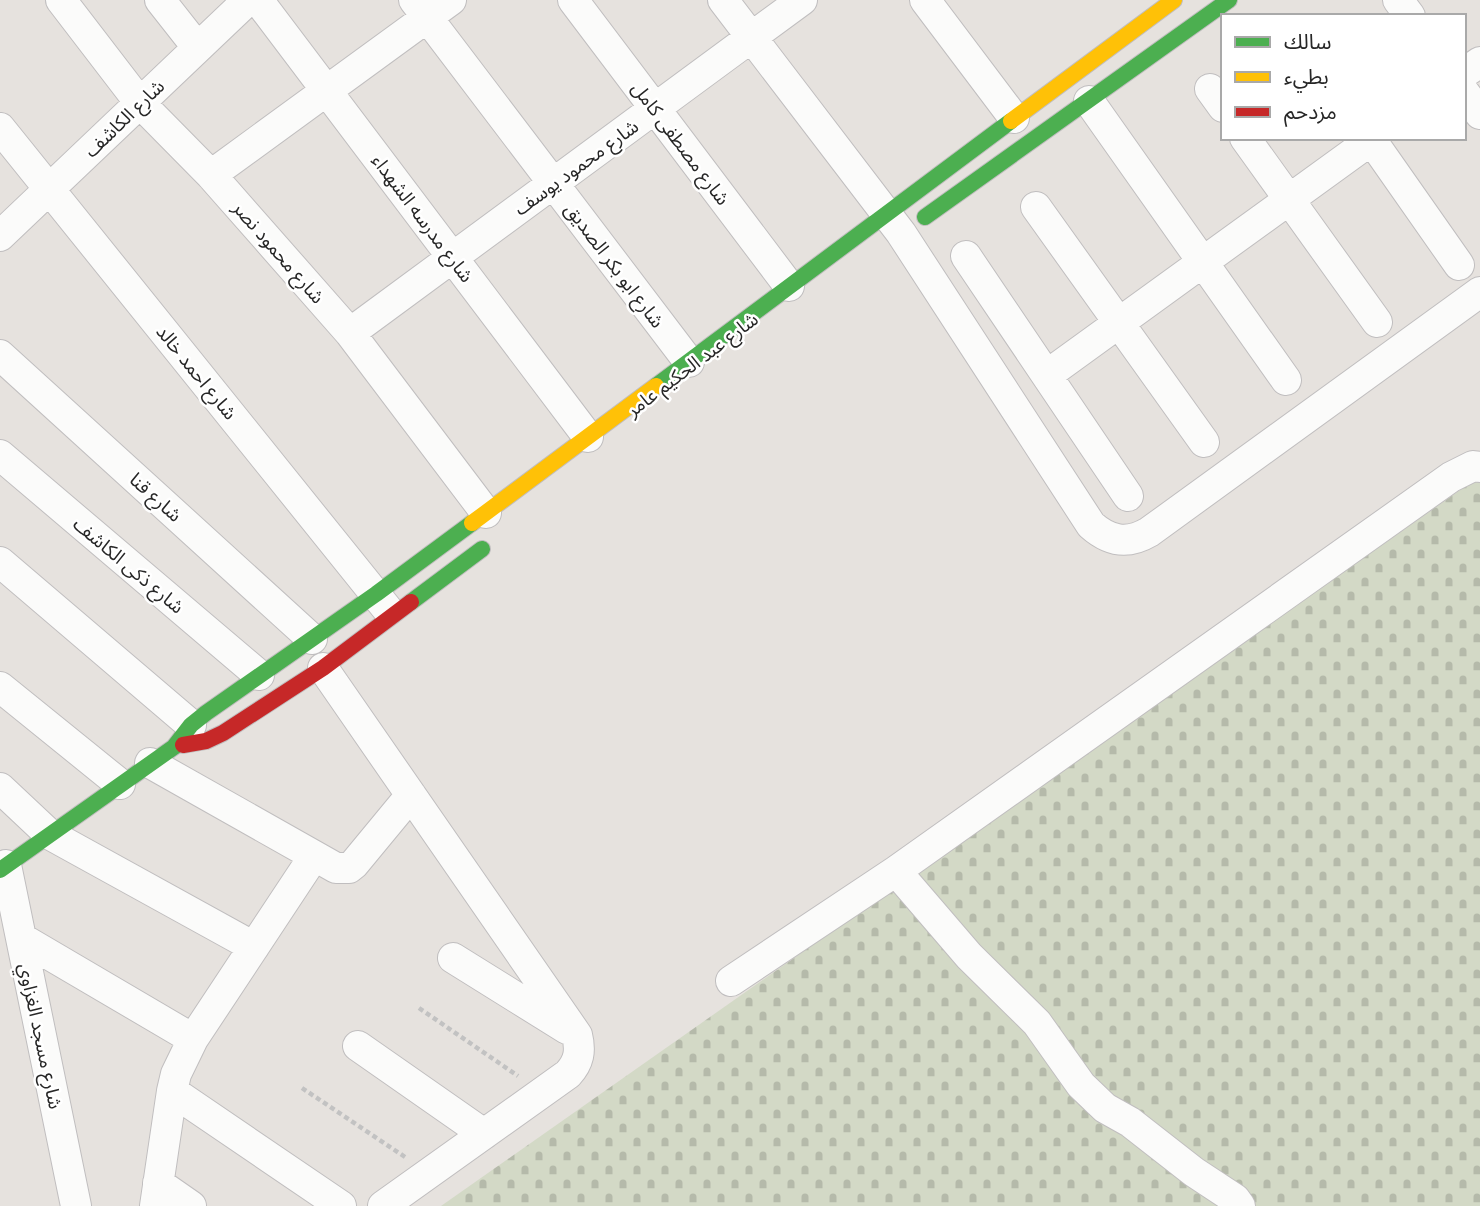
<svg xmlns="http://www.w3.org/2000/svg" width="1480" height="1206" font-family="Roboto,'Noto Sans Arabic',sans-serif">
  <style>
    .cemetery { fill: url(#cemetery-stones) }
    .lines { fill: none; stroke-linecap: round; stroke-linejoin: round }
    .street-casing { stroke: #c0bebf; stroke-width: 32 }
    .fast-casing { stroke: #c0bebf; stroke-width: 18 }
    .slow-casing { stroke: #c0bebf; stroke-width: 18 }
    .jam-casing { stroke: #c0bebf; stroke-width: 18 }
    .path { stroke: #c2c2c2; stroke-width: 4.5; stroke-dasharray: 5 3.5; stroke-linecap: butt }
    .street { stroke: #fbfbfa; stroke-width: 30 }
    .fast { stroke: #4caf50; stroke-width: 16 }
    .slow { stroke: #ffc107; stroke-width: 16 }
    .jam { stroke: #c62828; stroke-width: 16 }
    .labels { text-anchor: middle; stroke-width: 5; stroke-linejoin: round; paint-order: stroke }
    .street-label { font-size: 19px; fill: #272727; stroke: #fff }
  </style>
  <defs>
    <pattern id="cemetery-stones" width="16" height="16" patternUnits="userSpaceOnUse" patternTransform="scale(1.75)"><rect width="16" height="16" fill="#d3d9c6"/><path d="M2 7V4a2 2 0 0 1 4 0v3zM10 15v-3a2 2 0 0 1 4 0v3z" fill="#b5baaa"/></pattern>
  </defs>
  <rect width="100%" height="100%" fill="#e6e2de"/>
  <!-- cemetery -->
  <path class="cemetery" d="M1480 476V1206H441Z"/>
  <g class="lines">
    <defs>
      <path id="street" d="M61 0 140 103 211 175 350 333 486 513
        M160 0 197 47
        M258 0 588 437
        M414 0 689 362
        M573 0 789 286
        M723 0 901 233 1091 525C1109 541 1127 545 1149 532L1480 292
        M925 0 1014 118
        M1398 0 1410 16
        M1464 73 1480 62
        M1210 89 1223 107
        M1464 92 1480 114
        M1089 101 1286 380
        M0 128 388 610
        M1245 138 1377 322
        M1370 138 1459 265
        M211 175 451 0
        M1036 207 1204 442
        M0 236 248 0
        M966 256 1128 496
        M350 333 802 0
        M0 355 312 639
        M1047 375 1374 138
        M0 455 259 675
        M0 562 191 725
        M323 668 577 1035C581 1051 579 1062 568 1074L383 1206
        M0 687 120 784
        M150 763 336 868H349L354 864 411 795
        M0 788 49 834 254 947
        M6 865 76 1206
        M896 871 969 956 1037 1023 1081 1085 1105 1108 1130 1122 1194 1172 1235 1199 1240 1206
        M21 938 193 1039
        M453 958 567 1029
        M731 981 896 871 1451 477 1473 466 1480 467
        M358 1046 484 1134
        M172 1091 341 1206
        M158 1183 191 1206
        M155 1206 172 1091 176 1074 193 1039 314 856"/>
      <path id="fast" d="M925 217 1229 0
        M656 386 1011 121
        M411 602 482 549
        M0 870 174 747 191 725 206 713 376 594 472 523"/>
      <path id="slow" d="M1011 121 1174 0
        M472 523 656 386"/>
      <path id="jam" d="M183 745 206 741 223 733 323 668 411 602"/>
    </defs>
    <!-- street casing -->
    <use href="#street" class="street-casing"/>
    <!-- fast casing -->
    <use href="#fast" class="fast-casing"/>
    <!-- slow casing -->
    <use href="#slow" class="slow-casing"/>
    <!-- jam casing -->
    <use href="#jam" class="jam-casing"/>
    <!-- path -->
    <path class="path" d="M419 1008 518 1076
      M302 1088 405 1157"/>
    <!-- street -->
    <use href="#street" class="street"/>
    <!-- fast -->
    <use href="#fast" class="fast"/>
    <!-- slow -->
    <use href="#slow" class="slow"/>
    <!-- jam -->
    <use href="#jam" class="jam"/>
  </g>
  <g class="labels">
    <!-- street labels -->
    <g class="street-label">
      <text transform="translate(124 118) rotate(-44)" y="7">شارع الكاشف</text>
      <text transform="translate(681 143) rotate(53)" y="7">شارع مصطفى كامل</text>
      <text transform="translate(576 167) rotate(-36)" y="7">شارع محمود يوسف</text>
      <text transform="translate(423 218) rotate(53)" y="7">شارع مدرسه الشهداء</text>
      <text transform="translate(279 252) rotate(49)" y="7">شارع محمود نصر</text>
      <text transform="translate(615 265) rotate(53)" y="7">شارع ابو بكر الصديق</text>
      <text transform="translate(692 364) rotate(-37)" y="7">شارع عبد الحكيم عامر</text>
      <text transform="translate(197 372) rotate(51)" y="7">شارع احمد خالد</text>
      <text transform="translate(156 497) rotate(42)" y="7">شارع قنا</text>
      <text transform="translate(129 565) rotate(40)" y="7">شارع ذكى الكاشف</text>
      <text transform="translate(41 1036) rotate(78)" y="7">شارع مسجد الغزاوي</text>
    </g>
  </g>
  <!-- legend -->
  <rect x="1221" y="14" width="245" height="126" fill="#ffffff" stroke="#a9a9a9" stroke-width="2"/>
  <rect x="1235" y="37" width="35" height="10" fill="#4caf50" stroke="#a9a9a9" stroke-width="2"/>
  <text x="1284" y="49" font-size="21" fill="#272727">سالك</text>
  <rect x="1235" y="72" width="35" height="10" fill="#ffc107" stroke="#a9a9a9" stroke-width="2"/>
  <text x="1284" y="84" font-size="21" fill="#272727">بطيء</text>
  <rect x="1235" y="107" width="35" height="10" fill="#c62828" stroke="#a9a9a9" stroke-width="2"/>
  <text x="1284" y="119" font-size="21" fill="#272727">مزدحم</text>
</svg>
